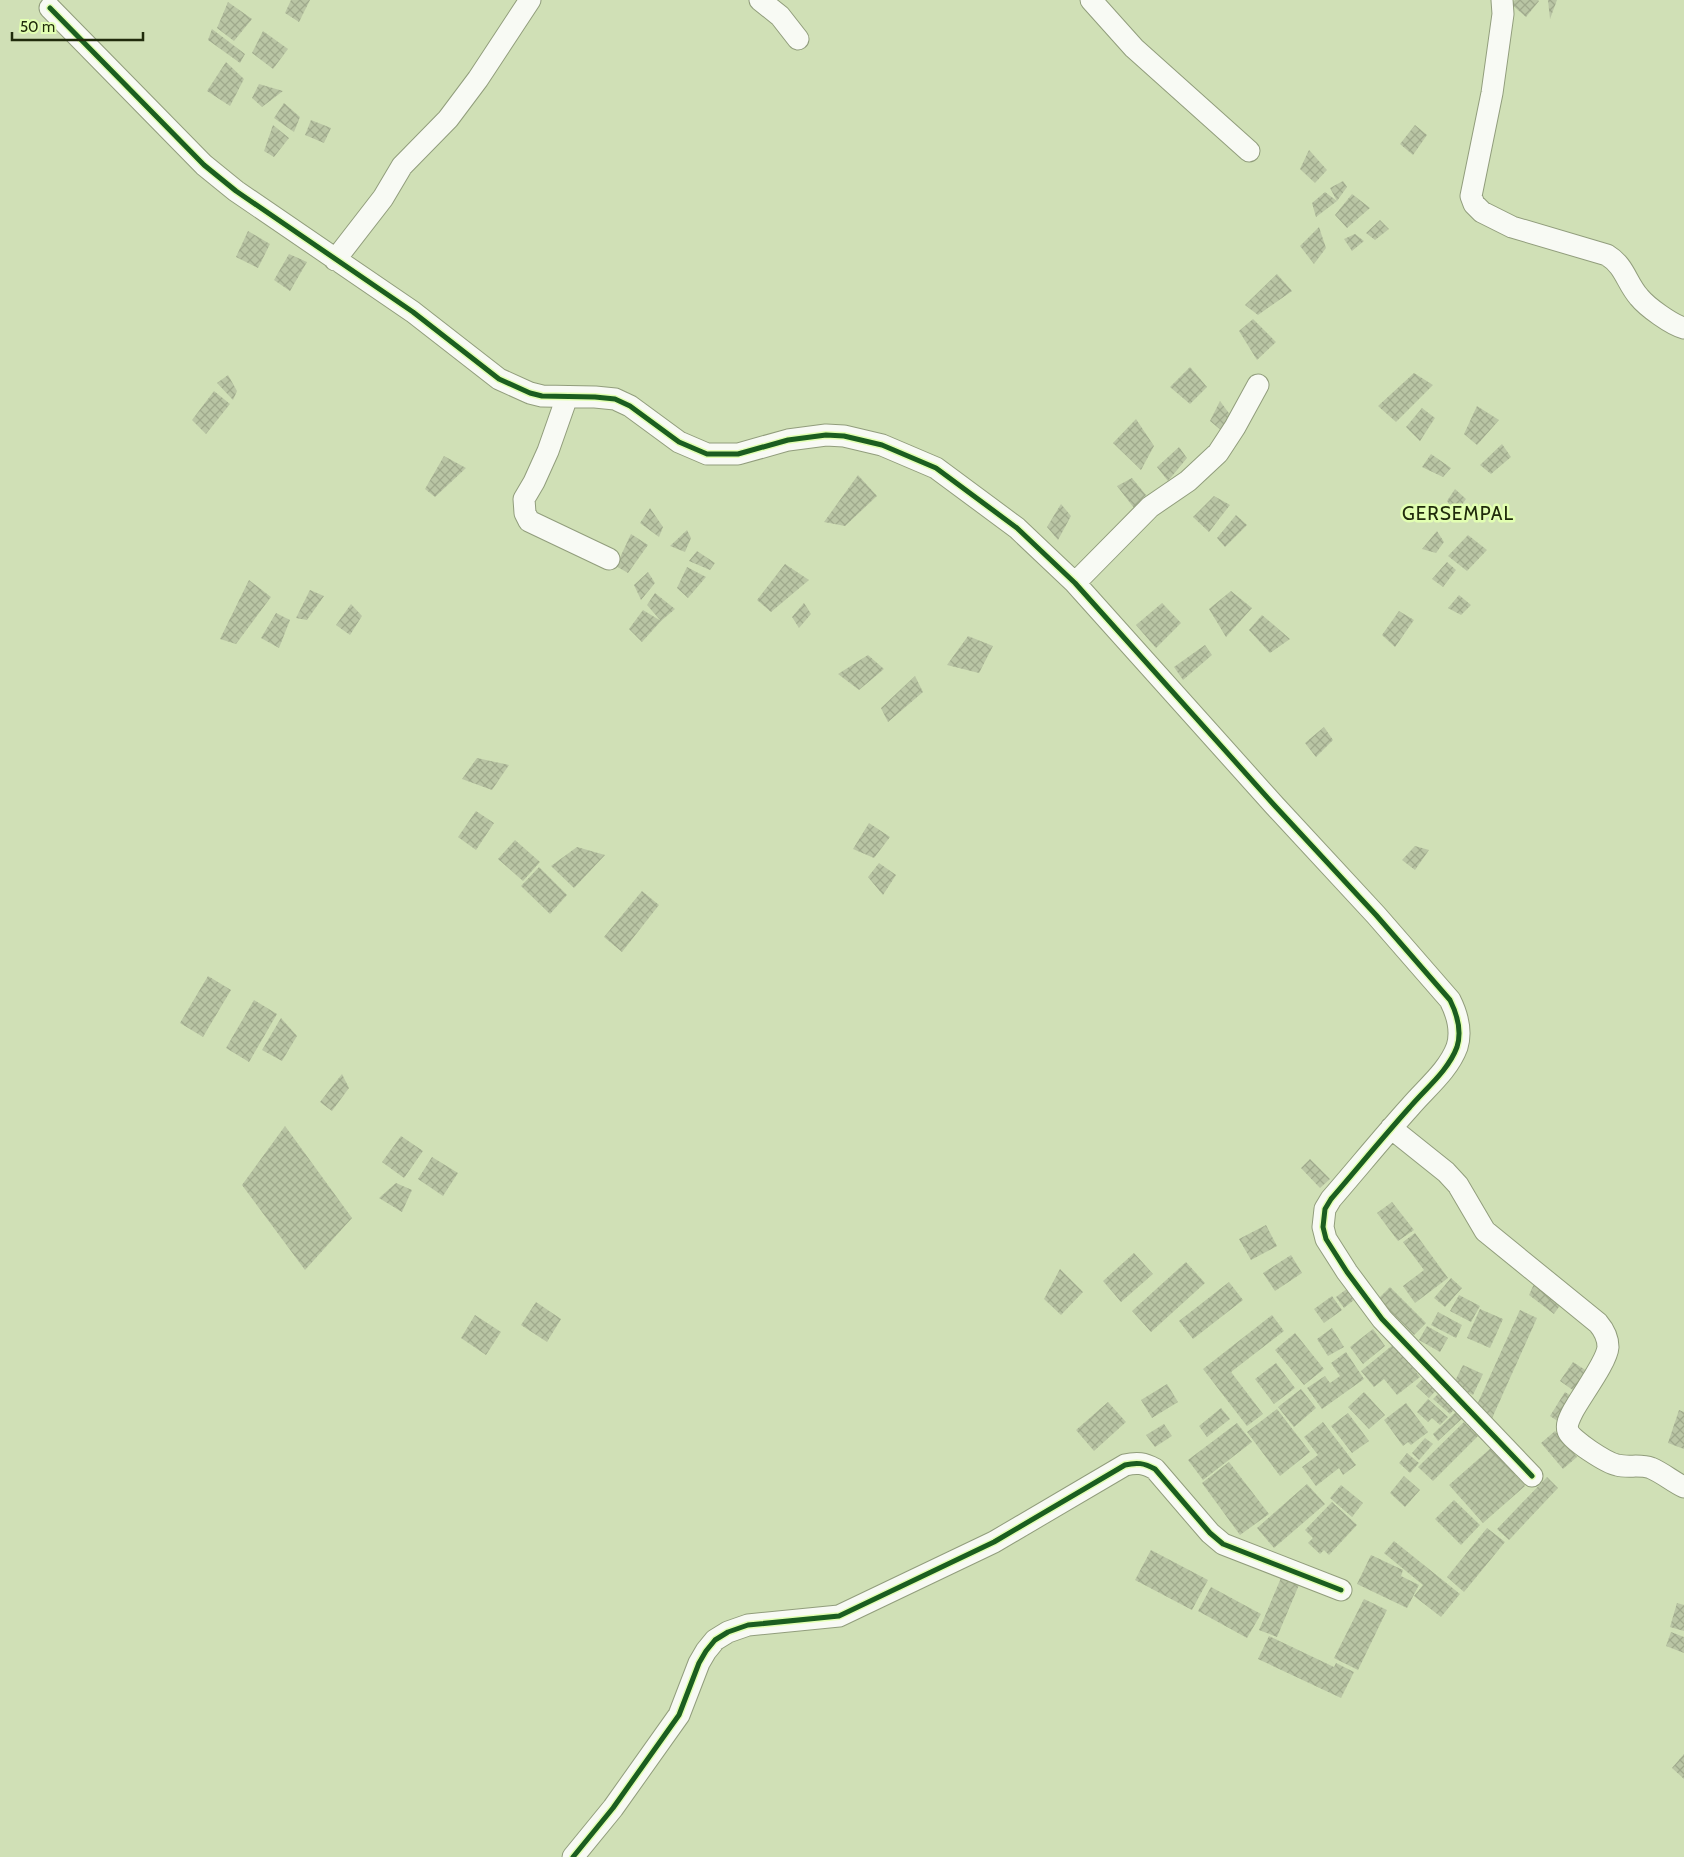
<svg xmlns="http://www.w3.org/2000/svg" width="1684" height="1857" font-family="Cabin,sans-serif">
  <style>
    .building { fill: url(#building-cross-hatch) }
    .lines { fill: none; stroke-linecap: round; stroke-linejoin: round }
    .street-casing { stroke: #919d7c; stroke-width: 23 }
    .street { stroke: #f8faf4; stroke-width: 21 }
    .cycleway-casing { stroke: #e2ffb2; stroke-width: 8 }
    .cycleway { stroke: #1b5e20; stroke-width: 5 }
    .labels { text-anchor: middle; stroke-width: 5; stroke-linejoin: round; paint-order: stroke }
    .quarter-label { font-size: 19px; letter-spacing: 1px; fill: #202b0c; stroke: #e2ffb2 }
  </style>
  <defs>
    <pattern id="building-cross-hatch" width="8" height="8" patternUnits="userSpaceOnUse" patternTransform="scale(1.25)"><rect width="8" height="8" fill="#b9c5a4"/><path d="M0 0l8 8M0 8l8-8" fill="none" stroke="#9fa98c"/></pattern>
  </defs>
  <rect width="100%" height="100%" fill="#d0e0b6"/>
  <!-- building -->
  <path class="building" d="M291 0H310L299 22 285 13Z
    M1515 0H1538L1539 1 1526 17 1511 4Z
    M1548 0H1557L1550 19Z
    M228 2 252 19 234 41 217 28Z
    M212 29 245 54 240 63 208 40Z
    M263 31 288 49 273 69 252 53Z
    M226 62 244 79 230 106 207 91Z
    M259 84 283 91 262 107 252 98Z
    M284 103 300 117 294 132 274 118Z
    M311 120 331 128 324 143 305 135Z
    M273 125 289 138 274 157 264 151Z
    M1415 125 1427 135 1413 155 1400 144Z
    M1309 150 1327 170 1315 183 1300 169Z
    M1343 181 1347 187 1337 201 1330 188Z
    M1325 192 1337 201 1316 217 1312 203Z
    M1352 194 1370 208 1347 228 1335 215Z
    M1380 220 1389 229 1375 240 1366 233Z
    M1319 227 1326 248 1314 264 1300 246Z
    M248 231 270 244 258 268 236 257Z
    M1355 234 1364 241 1352 251 1344 239Z
    M289 254 307 262 290 291 274 280Z
    M1277 274 1292 291 1258 315 1245 305Z
    M1253 319 1276 342 1257 360 1239 331Z
    M1190 367 1207 387 1190 404 1170 387Z
    M1414 373 1433 385 1396 422 1378 406Z
    M228 375 237 391 233 400 217 383Z
    M214 391 230 404 206 434 192 420Z
    M1220 401 1231 416 1222 431 1210 421Z
    M1477 406 1499 420 1477 445 1464 434Z
    M1422 408 1435 418 1420 441 1406 427Z
    M1136 419 1154 446 1141 470 1113 443Z
    M1502 444 1511 457 1491 474 1480 465Z
    M1179 447 1187 458 1168 481 1157 467Z
    M1431 454 1451 468 1443 477 1422 467Z
    M444 456 466 468 435 497 425 489Z
    M858 475 877 496 845 526 824 522Z
    M1132 478 1146 495 1134 508 1117 486Z
    M1455 489 1466 499 1456 513 1447 501Z
    M1214 496 1230 505 1209 532 1193 517Z
    M1061 504 1071 516 1058 540 1047 527Z
    M650 508 663 527 659 537 640 523Z
    M1236 515 1247 525 1225 547 1217 538Z
    M687 530 691 538 685 552 670 546Z
    M1437 531 1444 542 1436 553 1422 549Z
    M631 534 648 545 628 573 616 566Z
    M1468 535 1487 550 1467 571 1448 556Z
    M697 551 715 563 710 570 689 561Z
    M1447 562 1456 570 1443 587 1432 579Z
    M785 564 809 580 771 612 757 600Z
    M687 567 706 577 688 598 677 588Z
    M648 572 655 583 641 600 634 585Z
    M249 580 271 597 236 644 220 639Z
    M310 590 324 596 307 620 296 618Z
    M1231 591 1252 608 1226 637 1209 609Z
    M655 593 675 609 661 621 647 605Z
    M1459 595 1471 605 1461 615 1448 608Z
    M804 603 811 614 799 628 792 617Z
    M1162 603 1181 623 1156 648 1136 625Z
    M351 604 362 616 350 635 336 625Z
    M643 610 661 621 642 642 629 629Z
    M1399 611 1414 620 1395 647 1382 635Z
    M276 613 290 620 279 648 261 638Z
    M1262 615 1290 639 1270 653 1249 630Z
    M968 636 993 646 979 673 947 665Z
    M1205 645 1212 655 1183 680 1174 667Z
    M868 655 884 669 859 690 838 674Z
    M915 676 923 692 888 722 881 708Z
    M1324 727 1333 740 1316 757 1305 743Z
    M477 758 509 765 492 790 462 779Z
    M476 811 494 823 476 850 458 837Z
    M869 823 890 837 874 858 853 849Z
    M515 840 540 862 523 881 498 859Z
    M1415 846 1429 850 1415 870 1402 860Z
    M577 847 605 855 574 888 551 866Z
    M879 863 896 875 883 895 868 877Z
    M539 867 567 895 550 914 521 886Z
    M642 891 659 905 622 952 604 937Z
    M208 976 231 990 203 1037 180 1023Z
    M254 1000 277 1014 249 1062 226 1048Z
    M281 1018 297 1036 282 1061 262 1050Z
    M342 1074 349 1088 332 1111 320 1102Z
    M285 1126 352 1218 305 1270 242 1185Z
    M401 1136 423 1151 404 1178 382 1162Z
    M432 1157 458 1173 443 1196 418 1179Z
    M1310 1159 1330 1179 1320 1188 1301 1168Z
    M396 1183 412 1190 402 1212 379 1198Z
    M1392 1202 1414 1230 1398 1241 1377 1213Z
    M1266 1225 1277 1246 1251 1260 1239 1239Z
    M1415 1233 1448 1278 1415 1303 1403 1286 1424 1270 1403 1242Z
    M1134 1253 1153 1274 1121 1302 1103 1281Z
    M1291 1255 1302 1273 1275 1291 1263 1273Z
    M1186 1262 1205 1283 1151 1332 1132 1311Z
    M1060 1269 1083 1292 1061 1315 1044 1299Z
    M1451 1278 1462 1288 1445 1307 1434 1298Z
    M1229 1282 1243 1300 1193 1339 1179 1321Z
    M1534 1284 1561 1304 1554 1314 1529 1295Z
    M1352 1285 1360 1295 1344 1308 1336 1297Z
    M1390 1287 1426 1323 1414 1335 1378 1299Z
    M1459 1295 1480 1306 1471 1322 1450 1311Z
    M1332 1296 1342 1310 1324 1323 1314 1309Z
    M536 1302 561 1319 547 1342 521 1325Z
    M1480 1309 1503 1319 1490 1348 1467 1338Z
    M1520 1310 1537 1318 1489 1425 1476 1407Z
    M1438 1312 1462 1325 1456 1338 1431 1325Z
    M475 1315 501 1332 486 1355 461 1338Z
    M1272 1315 1284 1331 1231 1372 1263 1414 1247 1426 1203 1369Z
    M1427 1326 1448 1338 1440 1352 1419 1340Z
    M1332 1328 1344 1347 1328 1356 1317 1339Z
    M1373 1329 1385 1346 1363 1364 1350 1347Z
    M1295 1333 1324 1369 1304 1385 1275 1350Z
    M1394 1344 1420 1377 1397 1395 1384 1379 1374 1387 1361 1371Z
    M1346 1352 1364 1379 1322 1409 1307 1388 1325 1376 1330 1383 1340 1376 1331 1363Z
    M1573 1362 1590 1373 1577 1393 1560 1381Z
    M1276 1363 1295 1388 1274 1404 1255 1379Z
    M1463 1365 1483 1374 1473 1395 1453 1385Z
    M1425 1376 1438 1388 1429 1398 1416 1386Z
    M1167 1384 1178 1402 1152 1418 1141 1400Z
    M1301 1389 1316 1408 1294 1427 1278 1407Z
    M1442 1390 1458 1405 1450 1414 1433 1399Z
    M1364 1392 1385 1415 1369 1429 1348 1407Z
    M1565 1392 1574 1398 1559 1422 1550 1416Z
    M1428 1399 1448 1417 1440 1425 1432 1418 1428 1422 1417 1412Z
    M1108 1402 1126 1422 1094 1451 1076 1430Z
    M1406 1403 1428 1432 1411 1445 1408 1442 1403 1446 1384 1420Z
    M1461 1407 1467 1414 1438 1441 1433 1434Z
    M1221 1408 1230 1419 1207 1437 1199 1426Z
    M1277 1409 1310 1452 1280 1476 1247 1432Z
    M1679 1410 1684 1412V1449L1668 1443Z
    M1348 1413 1369 1441 1352 1453 1331 1426Z
    M1323 1422 1356 1465 1343 1475 1339 1468 1316 1486 1302 1467 1318 1455 1304 1437Z
    M1464 1422 1478 1436 1433 1481 1418 1467Z
    M1237 1423 1252 1442 1203 1480 1188 1460Z
    M1164 1424 1172 1436 1155 1447 1146 1435Z
    M1555 1431 1577 1457 1563 1469 1541 1443Z
    M1425 1438 1433 1444 1419 1460 1412 1453Z
    M1491 1448 1525 1486 1483 1523 1449 1485Z
    M1407 1453 1419 1463 1410 1473 1399 1463Z
    M1229 1462 1269 1514 1240 1535 1202 1483Z
    M1404 1476 1420 1490 1405 1507 1390 1493Z
    M1547 1477 1558 1488 1509 1540 1497 1529Z
    M1307 1484 1325 1504 1274 1548 1257 1528Z
    M1341 1485 1363 1503 1352 1517 1330 1498Z
    M1454 1500 1480 1525 1461 1545 1435 1519Z
    M1332 1502 1357 1525 1329 1555 1324 1550 1320 1554 1308 1543 1313 1538 1305 1530Z
    M1487 1528 1505 1542 1464 1592 1447 1577Z
    M1394 1541 1460 1594 1441 1617 1414 1596 1423 1585 1384 1553Z
    M1151 1550 1208 1580 1192 1610 1135 1580Z
    M1371 1555 1403 1570 1401 1576 1419 1585 1407 1608 1357 1584Z
    M1281 1578 1299 1585 1277 1637 1259 1630Z
    M1211 1587 1261 1614 1247 1638 1198 1611Z
    M1364 1599 1387 1610 1358 1670 1334 1658Z
    M1677 1603 1684 1605V1631L1670 1627Z
    M1671 1632 1684 1637V1653L1666 1646Z
    M1269 1636 1334 1667 1336 1663 1354 1672 1341 1698 1258 1659Z
    M1684 1754V1779L1672 1768Z"/>
  <g class="lines">
    <defs>
      <path id="street" d="M760 0 780 16 798 39
        M1091 0 1134 48 1249 151
        M1502 0 1503 14 1492 93 1471 196 1474 204 1482 212 1512 227 1607 255C1625 266 1626 282 1639 297 1647 307 1672 325 1684 328
        M50 8 204 165 236 191 413 312 499 379 530 393 542 396 595 397 615 399 630 406 679 442 707 454H738L788 440 826 435 844 436 882 445 936 468 1017 528 1075 583 1275 806 1376 915 1450 1000C1457 1014 1462 1031 1457 1047 1448 1071 1426 1088 1410 1107 1383 1137 1357 1169 1331 1199L1325 1209 1323 1227 1326 1239 1347 1272 1382 1319 1532 1476
        M335 260 383 198 402 166 448 119 478 79 530 0
        M567 397 548 451 534 482 524 499 525 513 529 521 609 559
        M1075 583 1150 507 1188 481 1218 453 1235 427 1258 385
        M1391 1128 1446 1172 1458 1185 1485 1231 1598 1323C1604 1330 1608 1337 1608 1347 1607 1362 1580 1397 1572 1413 1569 1419 1566 1425 1568 1431 1572 1441 1607 1463 1617 1465 1628 1468 1640 1464 1651 1468 1663 1473 1673 1482 1684 1487
        M573 1857 613 1808 679 1715 699 1663 706 1651 715 1640 728 1632 748 1625 839 1616 994 1542 1125 1465C1137 1462 1144 1463 1155 1469L1210 1533 1223 1544 1341 1590"/>
    </defs>
    <!-- street casing -->
    <use href="#street" class="street-casing"/>
    <!-- street -->
    <use href="#street" class="street"/>
    <defs>
      <path id="cycleway" d="M50 8 204 165 236 191 413 312 499 379 530 393 542 396 595 397 615 399 630 406 679 442 707 454H738L788 440 826 435 844 436 882 445 936 468 1017 528 1075 583 1275 806 1376 915 1450 1000C1457 1014 1462 1031 1457 1047 1448 1071 1426 1088 1410 1107 1383 1137 1357 1169 1331 1199L1325 1209 1323 1227 1326 1239 1347 1272 1382 1319 1532 1476
        M573 1857 613 1808 679 1715 699 1663 706 1651 715 1640 728 1632 748 1625 839 1616 994 1542 1125 1465C1137 1462 1144 1463 1155 1469L1210 1533 1223 1544 1341 1590"/>
    </defs>
    <!-- cycleway casing -->
    <use href="#cycleway" class="cycleway-casing"/>
    <!-- cycleway -->
    <use href="#cycleway" class="cycleway"/>
  </g>
  <g class="labels">
    <!-- quarter labels -->
    <g class="quarter-label">
      <text x="1458" y="520">GERSEMPAL</text>
    </g>
  </g>
  <!-- scale -->
  <path d="M12 32v8h131v-8" fill="none" stroke="#202b0c" stroke-width="2.5"/>
  <text x="20" y="32" font-size="15" fill="#202b0c" stroke="#e2ffb2" stroke-width="4" paint-order="stroke">50 m</text>
</svg>
